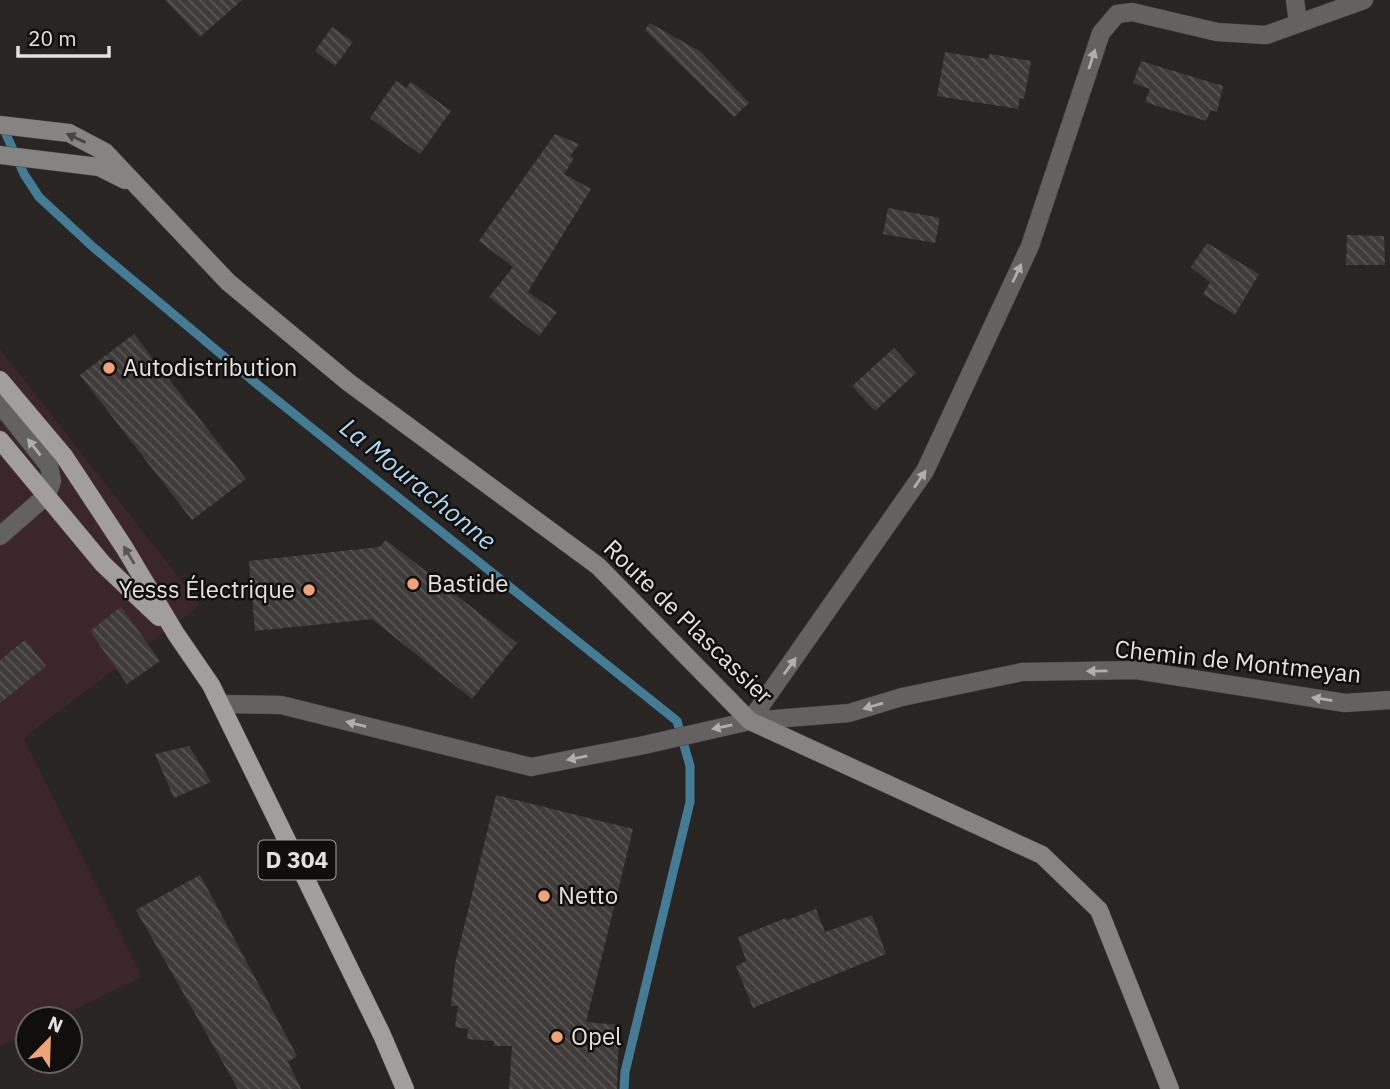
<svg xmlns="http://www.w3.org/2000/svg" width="1390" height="1089" font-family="'IBM Plex Sans',sans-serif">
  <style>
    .commercial { fill: #3b2729 }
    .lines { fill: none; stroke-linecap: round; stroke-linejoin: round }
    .stream { stroke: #447c96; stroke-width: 9 }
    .building { fill: url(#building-back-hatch) }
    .street-casing { stroke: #474341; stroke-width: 19 }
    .secondary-casing { stroke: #474341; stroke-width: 19 }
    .primary-casing { stroke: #474341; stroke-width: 19 }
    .street { stroke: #636261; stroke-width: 18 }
    .secondary { stroke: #868482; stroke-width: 18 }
    .primary { stroke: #a19e9b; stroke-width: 18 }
    .oneway { fill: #b0afae }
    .oneway2 { fill: #454442 }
    .oneway3 { fill: #585654 }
    .poi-dot { fill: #efa377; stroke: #100f0e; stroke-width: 2.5 }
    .labels { text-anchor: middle; stroke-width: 5; stroke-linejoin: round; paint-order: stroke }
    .shield { fill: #100f0e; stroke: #a4a3a2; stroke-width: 2 }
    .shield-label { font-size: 23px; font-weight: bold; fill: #e4e2e1 }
    .poi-label { font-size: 24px; fill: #e4e2e1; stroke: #100f0e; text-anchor: start }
    .street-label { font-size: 24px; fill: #e4e2e1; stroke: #100f0e }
    .water-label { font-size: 26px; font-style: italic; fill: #aed8f3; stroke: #100f0e }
  </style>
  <defs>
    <pattern id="building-back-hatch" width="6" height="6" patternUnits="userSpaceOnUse" patternTransform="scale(1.75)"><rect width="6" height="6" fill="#3e3b38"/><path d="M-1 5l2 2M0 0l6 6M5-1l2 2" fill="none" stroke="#5a5754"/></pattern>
  </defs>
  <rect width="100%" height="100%" fill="#292523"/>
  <!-- commercial -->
  <path class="commercial" d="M0 349 200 605 23 738 142 977 56 1019H28V1033L0 1047Z"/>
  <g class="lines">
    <!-- stream -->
    <path class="stream" d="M1 123 24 174 39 197 93 247 258 385 677 721 690 766V802L625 1072 624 1089"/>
  </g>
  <!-- building -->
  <path class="building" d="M165 0H242L200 37Z
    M650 23 701 52 749 103 734 117 645 30Z
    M332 27 353 42 335 66 315 51Z
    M945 52 988 59 990 54 1031 61 1024 99 1020 98 1018 109 937 96Z
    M1141 61 1223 86 1217 112 1211 110 1206 121 1145 102 1150 89 1133 83Z
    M396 81 406 88 411 82 451 111 420 154 370 118Z
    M555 134 579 144 570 156 574 158 564 174 591 189 530 288 528 292 557 312 539 336 489 297 513 267 479 241Z
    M888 208 940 218 935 243 883 234Z
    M1347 235 1384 236 1385 265H1346Z
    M1207 243 1259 274 1235 315 1203 294 1210 282 1191 267Z
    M134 334 246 479 192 520 80 375Z
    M894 348 916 373 875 411 852 386Z
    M386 540 517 643 472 699 372 619 255 631 249 561 379 547Z
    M121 607 160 661 127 684 90 631Z
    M25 640 46 666 0 703V660Z
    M189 746 211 782 174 798 155 754Z
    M496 795 633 829 586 1022 619 1025 617 1089H509L512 1046H494V1041L467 1039 468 1029 455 1027 458 1006H451L455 964Z
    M200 875 297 1056 288 1062 301 1089H238L136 910Z
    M816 909 825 932 872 915 886 954 753 1008 736 966 746 961 738 937 786 918 787 920Z"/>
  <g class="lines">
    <defs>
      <path id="street" d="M1295 0 1298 23
        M0 404 49 466 52 481 47 495 0 536
        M222 704 281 705 531 767 644 745 750 721 849 713 902 697 1022 672 1136 670 1345 703 1390 700
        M750 721 925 471 1030 246 1101 33 1117 14 1132 12 1217 32 1266 35 1364 0"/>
      <path id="secondary" d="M0 125 69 133 105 152 228 282 348 382 598 566 750 721 1042 855 1099 910 1170 1089
        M0 155 99 167 125 180"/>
      <path id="primary" d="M0 380 64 456 124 547 176 634 211 685 382 1035 405 1089
        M0 440 103 564 159 617"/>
    </defs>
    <!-- street casing -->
    <use href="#street" class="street-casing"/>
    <!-- secondary casing -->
    <use href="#secondary" class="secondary-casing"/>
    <!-- primary casing -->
    <use href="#primary" class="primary-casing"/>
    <!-- street -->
    <use href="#street" class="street"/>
    <!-- secondary -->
    <use href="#secondary" class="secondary"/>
    <!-- primary -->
    <use href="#primary" class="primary"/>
  </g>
  <!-- one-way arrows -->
  <defs><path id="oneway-solid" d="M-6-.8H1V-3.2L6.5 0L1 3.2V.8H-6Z" transform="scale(1.75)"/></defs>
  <g class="oneway">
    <use href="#oneway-solid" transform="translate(1092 59) rotate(-72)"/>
    <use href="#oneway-solid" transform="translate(1017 273) rotate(-65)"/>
    <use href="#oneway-solid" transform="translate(34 447) rotate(-128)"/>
    <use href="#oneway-solid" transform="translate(920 479) rotate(-56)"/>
    <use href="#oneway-solid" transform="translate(790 666) rotate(-54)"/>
    <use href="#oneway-solid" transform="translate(1097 671) rotate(179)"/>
    <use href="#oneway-solid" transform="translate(1322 699) rotate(-171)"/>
    <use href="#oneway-solid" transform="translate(873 706) rotate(164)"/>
    <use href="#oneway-solid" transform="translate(356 724) rotate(-166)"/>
    <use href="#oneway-solid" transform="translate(722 727) rotate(168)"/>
    <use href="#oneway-solid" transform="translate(577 758) rotate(169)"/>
  </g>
  <use class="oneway2" href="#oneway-solid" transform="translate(76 138) rotate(-155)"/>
  <use class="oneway3" href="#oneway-solid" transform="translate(129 555) rotate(-121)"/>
  <!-- markers -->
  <g class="poi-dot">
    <circle cx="109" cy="368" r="7"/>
    <circle cx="413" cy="584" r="7"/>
    <circle cx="309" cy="590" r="7"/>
    <circle cx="544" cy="896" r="7"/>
    <circle cx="557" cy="1037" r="7"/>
  </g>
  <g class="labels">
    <!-- shield labels -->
    <rect class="shield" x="258.5" y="840.5" width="77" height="39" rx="5"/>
    <g class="shield-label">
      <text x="297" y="868">D 304</text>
    </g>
    <!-- poi labels -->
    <g class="poi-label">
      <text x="123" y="376">Autodistribution</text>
      <text x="427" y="592">Bastide</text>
      <text x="295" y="598" text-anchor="end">Yesss Électrique</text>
      <text x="558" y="904">Netto</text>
      <text x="571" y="1045">Opel</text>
    </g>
    <!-- street labels -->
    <g class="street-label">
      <text transform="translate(688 622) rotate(44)" y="8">Route de Plascassier</text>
      <text transform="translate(1238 662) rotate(6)" y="8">Chemin de Montmeyan</text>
    </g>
    <!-- water labels -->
    <g class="water-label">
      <text transform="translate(418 484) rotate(39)" y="9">La Mourachonne</text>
    </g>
  </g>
  <!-- north arrow -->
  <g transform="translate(49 1040) rotate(23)"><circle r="33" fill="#100f0e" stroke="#656362" stroke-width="2"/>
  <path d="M0-5L12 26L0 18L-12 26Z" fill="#efa377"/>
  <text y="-10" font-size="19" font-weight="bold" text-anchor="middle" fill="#e4e2e1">N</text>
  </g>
  <!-- scale -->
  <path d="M18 46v10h91v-10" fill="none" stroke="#e4e2e1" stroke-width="3.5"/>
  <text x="28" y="46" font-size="21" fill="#e4e2e1" stroke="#100f0e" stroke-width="5" paint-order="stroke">20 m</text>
</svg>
